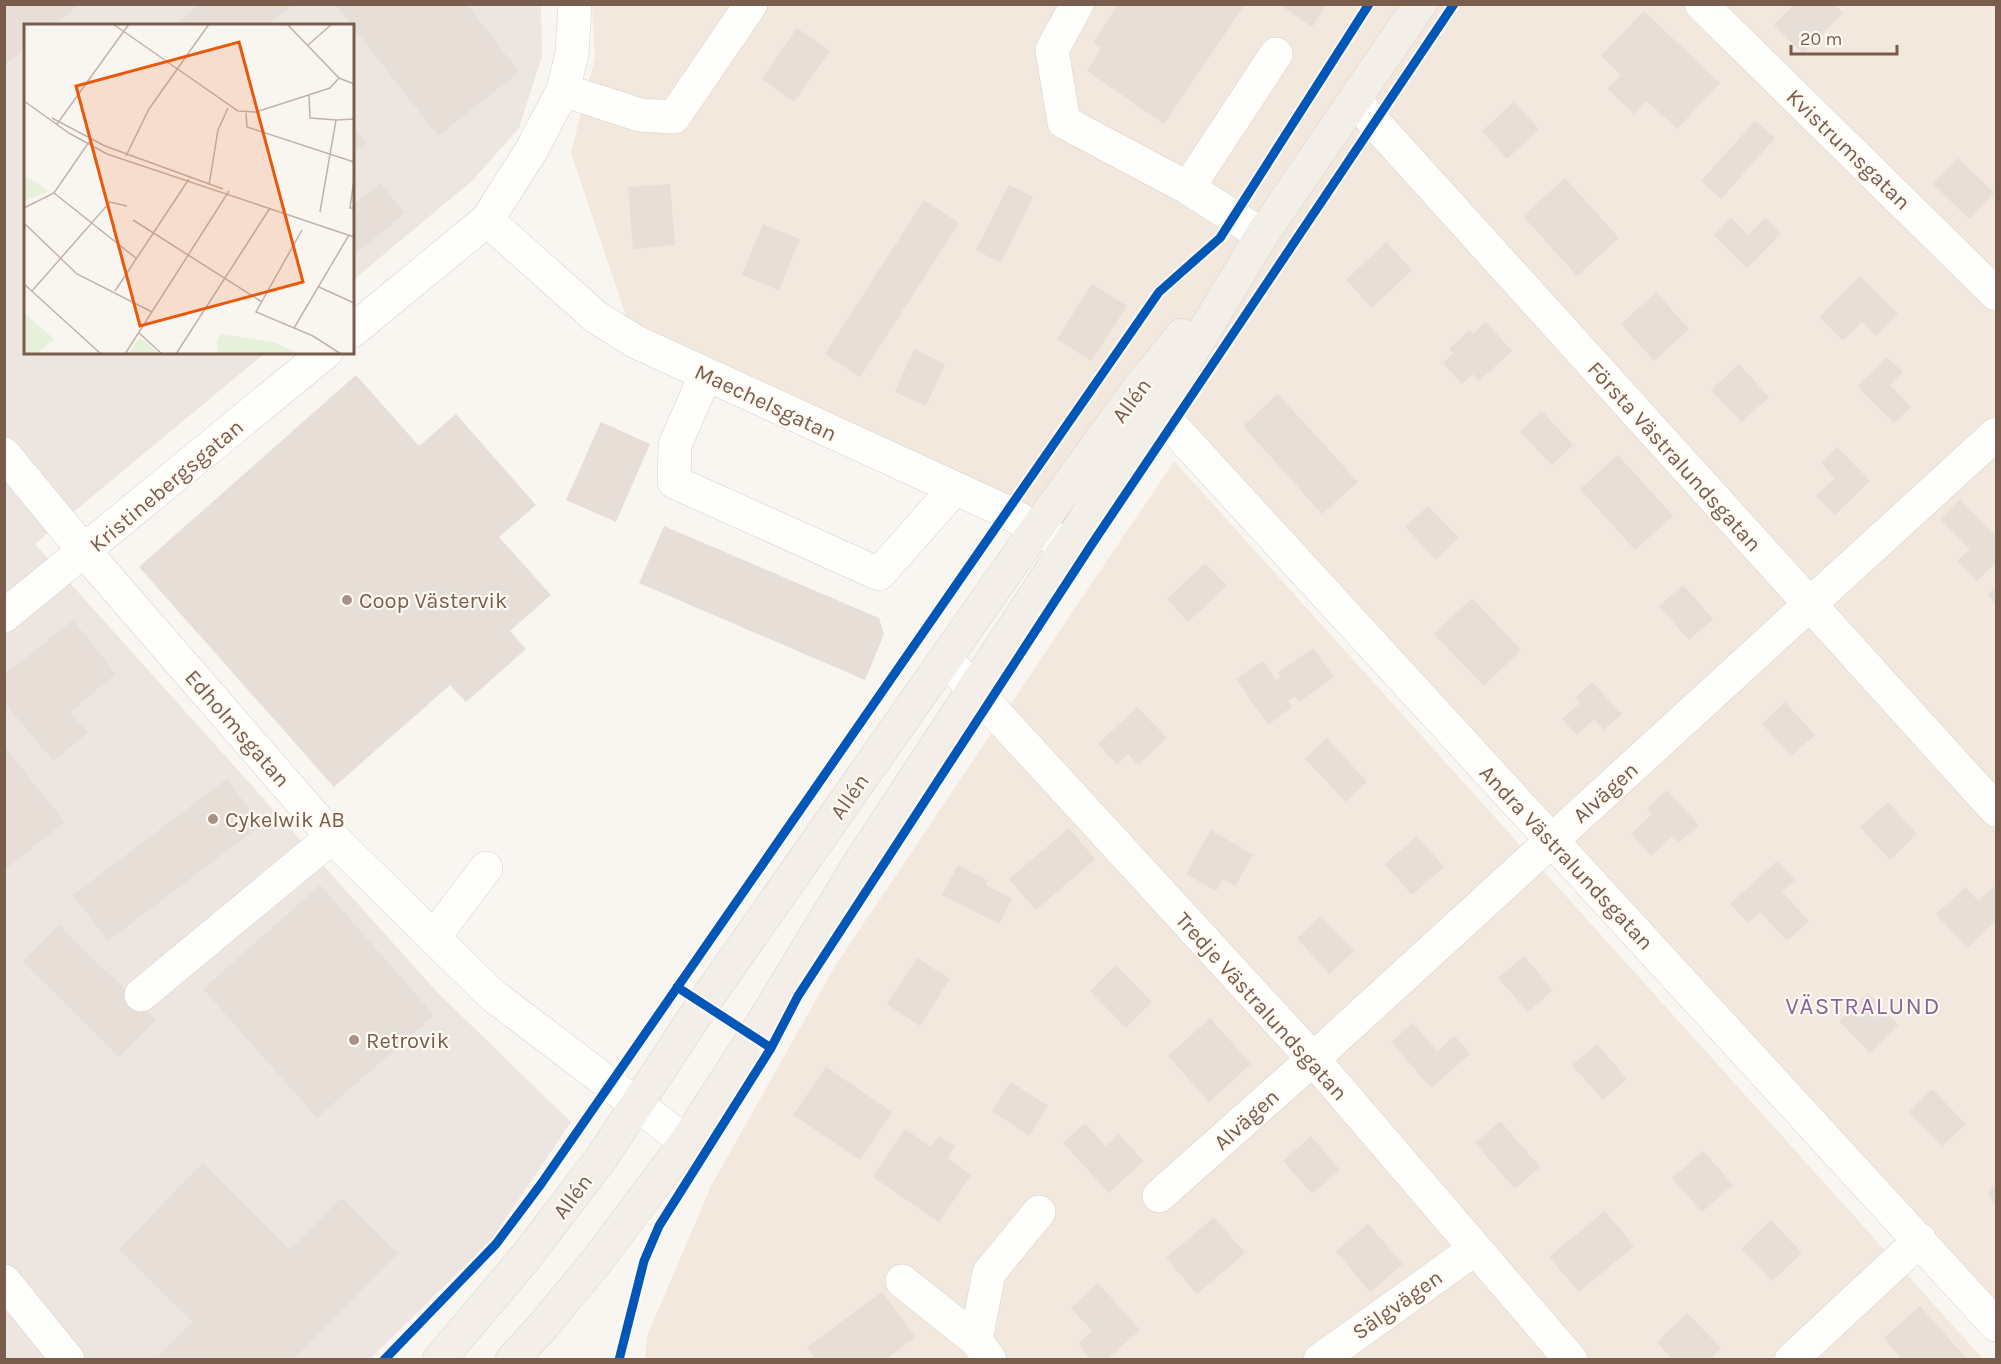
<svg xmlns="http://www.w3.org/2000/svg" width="2001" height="1364" font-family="Karla,sans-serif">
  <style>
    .residential { fill: #f2e8de }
    .industrial { fill: #ede5e0 }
    .building { fill: #e6ded7 }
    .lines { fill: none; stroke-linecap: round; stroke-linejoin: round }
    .minor-casing { stroke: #d7d1cb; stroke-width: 34 }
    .major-casing { stroke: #dad1cc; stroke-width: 34 }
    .minor { stroke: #fefefd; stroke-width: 33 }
    .major { stroke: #f3eee8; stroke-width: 33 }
    .cycleway-casing { stroke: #fffaf3; stroke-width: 13 }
    .cycleway { stroke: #0057b8; stroke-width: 9 }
    .poi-dot { fill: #a69286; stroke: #fffaf3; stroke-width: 2 }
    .labels { text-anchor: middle; stroke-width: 4.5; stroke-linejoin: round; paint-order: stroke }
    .street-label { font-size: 22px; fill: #7a5c4d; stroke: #fffaf3 }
    .poi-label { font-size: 22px; fill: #7a5c4d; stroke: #fffaf3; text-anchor: start }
    .neighbourhood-label { font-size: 24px; letter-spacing: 1.5px; fill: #846695; stroke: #fffaf3 }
    .inset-road { fill: none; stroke: #c2b3aa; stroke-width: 1.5 }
    .view { fill: #e8590c; fill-opacity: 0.15; stroke: #e8590c; stroke-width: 3 }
    .inset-edge { fill: none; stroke: #7a5c4d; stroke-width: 3 }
  </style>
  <rect width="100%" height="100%" fill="#f9f5f0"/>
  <!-- residential -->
  <path class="residential" d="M592 5H1996V1327L1172 424 1092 544 1069 547 706 374 626 316 571 153 595 58Z
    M1174 461 1983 1359 645 1360 647 1336 711 1186 835 966Z"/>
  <!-- industrial -->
  <path class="industrial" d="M5 5H541L542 56 519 128 473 180 353 280 352 26H26V352L265 353 35 544 437 992 571 1122 492 1239 370 1359 5 1360Z"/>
  <!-- building -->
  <path class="building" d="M4 4H79L53 26H26V48L4 65Z
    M200 4H293L271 22 274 26H173Z
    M335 4H467L519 72 438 136Z
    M1118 4H1245L1164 124 1087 71 1101 48 1094 42Z
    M1279 4H1327L1312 27Z
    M1795 4H1834L1843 13 1803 54 1774 25Z
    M1644 11 1720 83 1677 129 1647 101 1634 114 1608 89 1621 75 1601 56Z
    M797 28 830 51 794 102 762 79Z
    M1514 102 1539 129 1507 159 1482 131Z
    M1755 121 1775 138 1721 199 1701 181Z
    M352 126 366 143 352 154Z
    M1958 158 1994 193 1969 219 1933 184Z
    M1565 178 1619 238 1577 276 1523 216Z
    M380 183 405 213 352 257V206Z
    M670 184 675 245 633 249 628 187Z
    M1009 185 1033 197 1001 263 976 250Z
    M924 200 959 223 860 377 825 354Z
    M1731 218 1748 235 1766 218 1781 234 1747 268 1714 235Z
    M763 224 800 239 779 290 742 275Z
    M1386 242 1412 270 1372 308 1346 280Z
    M1860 276 1898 314 1876 336 1862 322 1843 341 1819 317Z
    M1092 284 1127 306 1091 361 1057 339Z
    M1656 292 1689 329 1654 361 1621 324Z
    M1486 322 1512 351 1479 381 1473 374 1462 384 1443 363 1453 353 1449 349 1470 330 1473 334Z
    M914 349 945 364 926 406 895 392Z
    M1887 357 1903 372 1890 385 1911 407 1894 423 1857 386Z
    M1739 364 1769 397 1742 422 1711 390Z
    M356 375 419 446 456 414 536 505 499 537 551 595 510 631 526 649 466 702 450 685 334 787 139 567Z
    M1278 394 1358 482 1322 514 1243 426Z
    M1542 411 1573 445 1552 465 1520 432Z
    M601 422 650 444 616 522 566 500Z
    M1837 447 1870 481 1835 515 1816 496 1835 478 1821 463Z
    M1618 455 1673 516 1635 550 1580 489Z
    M1960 499 1996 536V562L1977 581 1957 561 1970 549 1940 519Z
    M1428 506 1459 538 1436 560 1405 527Z
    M664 526 879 618 884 634 865 680 639 583Z
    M1205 563 1227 586 1188 622 1167 599Z
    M1683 585 1713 619 1689 640 1659 606Z
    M1996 586V605L1988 595Z
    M1472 598 1521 650 1484 686 1434 634Z
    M73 620 116 674 70 712 88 733 53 761 4 702V675Z
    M1313 648 1334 677 1299 702 1295 696 1288 701 1292 707 1268 725 1236 679 1263 661 1276 680 1281 677 1278 673Z
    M1592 682 1622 714 1604 730 1594 719 1577 735 1562 719 1580 703 1575 698Z
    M1785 702 1815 735 1791 756 1762 724Z
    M1137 707 1167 738 1138 765 1128 754 1117 765 1098 744Z
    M1327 738 1367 782 1346 802 1305 759Z
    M4 746 65 822 4 870Z
    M227 779 261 825 108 941 73 895Z
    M1667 790 1699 825 1679 842 1673 836 1651 856 1631 834 1652 814 1647 809Z
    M1888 802 1917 834 1890 860 1860 827Z
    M1069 828 1095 859 1036 910 1009 879Z
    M1211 830 1253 855 1235 886 1223 879 1216 891 1186 874Z
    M1417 836 1444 867 1412 895 1385 864Z
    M1777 861 1795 880 1782 892 1809 921 1787 941 1760 912 1748 923 1730 904Z
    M958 865 988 881 986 885 1012 899 999 924 942 895Z
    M320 885 434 1015 317 1118 203 989Z
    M1966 887 1978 901 1993 887 1996 891V921L1967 948 1936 914Z
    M1321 916 1354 951 1329 974 1297 938Z
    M59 925 156 1020 119 1057 23 962Z
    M1524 956 1553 990 1528 1012 1498 978Z
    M917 958 950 979 920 1026 887 1004Z
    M1116 965 1152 1002 1126 1028 1090 991Z
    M1868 993 1898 1025 1870 1053 1839 1021Z
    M1210 1018 1251 1064 1209 1102 1168 1056Z
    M1413 1023 1437 1051 1455 1036 1470 1054 1431 1088 1391 1042Z
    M1597 1044 1627 1079 1603 1100 1572 1065Z
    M826 1067 892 1112 860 1160 793 1115Z
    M1011 1082 1048 1106 1029 1136 992 1111Z
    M1932 1089 1966 1124 1942 1146 1909 1112Z
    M1500 1121 1540 1167 1515 1189 1475 1143Z
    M1085 1123 1105 1146 1119 1134 1143 1161 1109 1193 1063 1143Z
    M905 1129 931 1147 939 1136 955 1146 947 1158 971 1175 939 1222 873 1177Z
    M1311 1136 1340 1170 1312 1194 1283 1161Z
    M1703 1151 1733 1185 1702 1212 1672 1178Z
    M203 1163 290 1250 341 1198 398 1253 293 1360 157 1357 193 1322 119 1249Z
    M1996 1185V1205L1987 1194Z
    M1605 1211 1634 1246 1579 1292 1549 1257Z
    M1214 1217 1245 1253 1197 1294 1166 1258Z
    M1771 1220 1802 1253 1772 1281 1741 1249Z
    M1368 1224 1403 1264 1370 1292 1336 1251Z
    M1098 1283 1140 1330 1106 1360H1091L1078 1344 1092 1331 1071 1308Z
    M882 1292 915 1337 885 1360H816L807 1347Z
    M1920 1306 1968 1360H1903L1884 1338Z
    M1687 1313 1721 1348 1709 1360H1673L1657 1342Z"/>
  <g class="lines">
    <defs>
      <path id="minor" d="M1077 4 1052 50 1064 122 1188 188 1262 235
        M1701 4 1996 294
        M563 90 640 115 674 117 751 4
        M1355 101 1996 810
        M1188 188 1276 54
        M487 220 596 317 636 342 1007 512 1062 543
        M352 331 487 220 531 151 563 90 572 54 575 4
        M706 374 675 445 674 482 879 574 955 488
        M1138 389 1996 1325
        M4 454 85 552 332 837 491 994 686 1142
        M4 616 326 352
        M946 659 1313 1059 1571 1360
        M434 937 486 868
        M141 995 332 837
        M1159 1196 1313 1059 1996 434
        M4 1281 68 1360
        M902 1281 976 1340
        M990 1360 976 1340 989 1273 1039 1212
        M1320 1360 1475 1249
        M1791 1360 1920 1240"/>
      <path id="major" d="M439 1360 525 1258 600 1160 703 1004 1037 528 1138 389 1182 335
        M512 1360 543 1326 596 1262 686 1142 754 1037 860 862 1158 408 1262 235 1420 4"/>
    </defs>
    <!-- minor casing -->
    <use href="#minor" class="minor-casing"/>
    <!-- major casing -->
    <use href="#major" class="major-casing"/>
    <!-- minor -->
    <use href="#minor" class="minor"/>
    <!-- major -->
    <use href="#major" class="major"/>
    <defs>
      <path id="cycleway" d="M677 987 771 1048
        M384 1360 496 1244 541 1184 1159 292 1220 238 1369 4
        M619 1360 644 1261 659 1226 771 1048 798 996 1092 544 1454 4"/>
    </defs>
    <!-- cycleway casing -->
    <use href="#cycleway" class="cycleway-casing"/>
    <!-- cycleway -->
    <use href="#cycleway" class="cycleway"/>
  </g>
  <!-- markers -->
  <g class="poi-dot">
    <circle cx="347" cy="600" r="6"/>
    <circle cx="213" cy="819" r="6"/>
    <circle cx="354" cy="1040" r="6"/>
  </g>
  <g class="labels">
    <!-- street labels -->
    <g class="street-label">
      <text transform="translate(1849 149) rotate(44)" y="8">Kvistrumsgatan</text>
      <text transform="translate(1131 400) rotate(-53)" y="8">Allén</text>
      <text transform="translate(766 402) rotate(25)" y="8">Maechelsgatan</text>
      <text transform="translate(1675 456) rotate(48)" y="8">Första Västralundsgatan</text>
      <text transform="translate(166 485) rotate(-40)" y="8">Kristinebergsgatan</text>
      <text transform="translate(238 728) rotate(49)" y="8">Edholmsgatan</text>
      <text transform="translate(1605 792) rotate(-42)" y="8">Alvägen</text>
      <text transform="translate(849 796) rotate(-55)" y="8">Allén</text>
      <text transform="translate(1567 857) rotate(47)" y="8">Andra Västralundsgatan</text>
      <text transform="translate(1262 1006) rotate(48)" y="8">Tredje Västralundsgatan</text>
      <text transform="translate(1246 1119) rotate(-42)" y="8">Alvägen</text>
      <text transform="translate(572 1196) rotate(-53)" y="8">Allén</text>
      <text transform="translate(1397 1304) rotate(-35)" y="8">Sälgvägen</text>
    </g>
    <!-- poi labels -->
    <g class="poi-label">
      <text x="359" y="608">Coop Västervik</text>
      <text x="225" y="827">Cykelwik AB</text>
      <text x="366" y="1048">Retrovik</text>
    </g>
    <!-- neighbourhood labels -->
    <g class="neighbourhood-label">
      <text x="1863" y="1014">VÄSTRALUND</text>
    </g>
  </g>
  <!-- overview -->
  <g transform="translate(24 24)">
    <rect width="330" height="330" fill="#f9f5f0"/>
    <path d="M0 151 23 166V168L0 177ZM0 289 30 315 12 330H0ZM198 310 250 318 275 330H193V316ZM115 314 119 316 135 330H104Z" fill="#e7f0db"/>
    <path class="inset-road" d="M89 0 214 87 232 88 306 64 315 54M263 0 315 54 330 60M284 21 308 0M285 71 286 94 312 96 296 188M0 77 45 109 83 130 330 213M222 89 223 103 330 138M28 94 81 122 199 165M312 96 330 95M33 100 105 0M102 132 125 85 185 0M330 155 326 184H330M185 161 194 106 204 84M30 169 113 235M0 184 30 169 65 118M109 196 238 278M0 199 53 250 128 288M278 206 232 288 289 312 317 330M0 260 77 330M295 263 330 279M8 267 86 178 103 182M91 267 165 155M270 304 325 211M115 309 138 330M101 330 205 167M152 330 246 184"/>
    <path class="view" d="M215 18 279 258 116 302 52 62Z"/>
    <rect width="330" height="330" class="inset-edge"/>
  </g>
  <!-- border -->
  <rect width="2001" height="1364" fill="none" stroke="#7a5c4d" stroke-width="12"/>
  <!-- scale -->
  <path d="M1791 45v9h106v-9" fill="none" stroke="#7a5c4d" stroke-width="3"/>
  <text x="1800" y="45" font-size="18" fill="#7a5c4d" stroke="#fffaf3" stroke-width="4.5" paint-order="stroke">20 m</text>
</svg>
